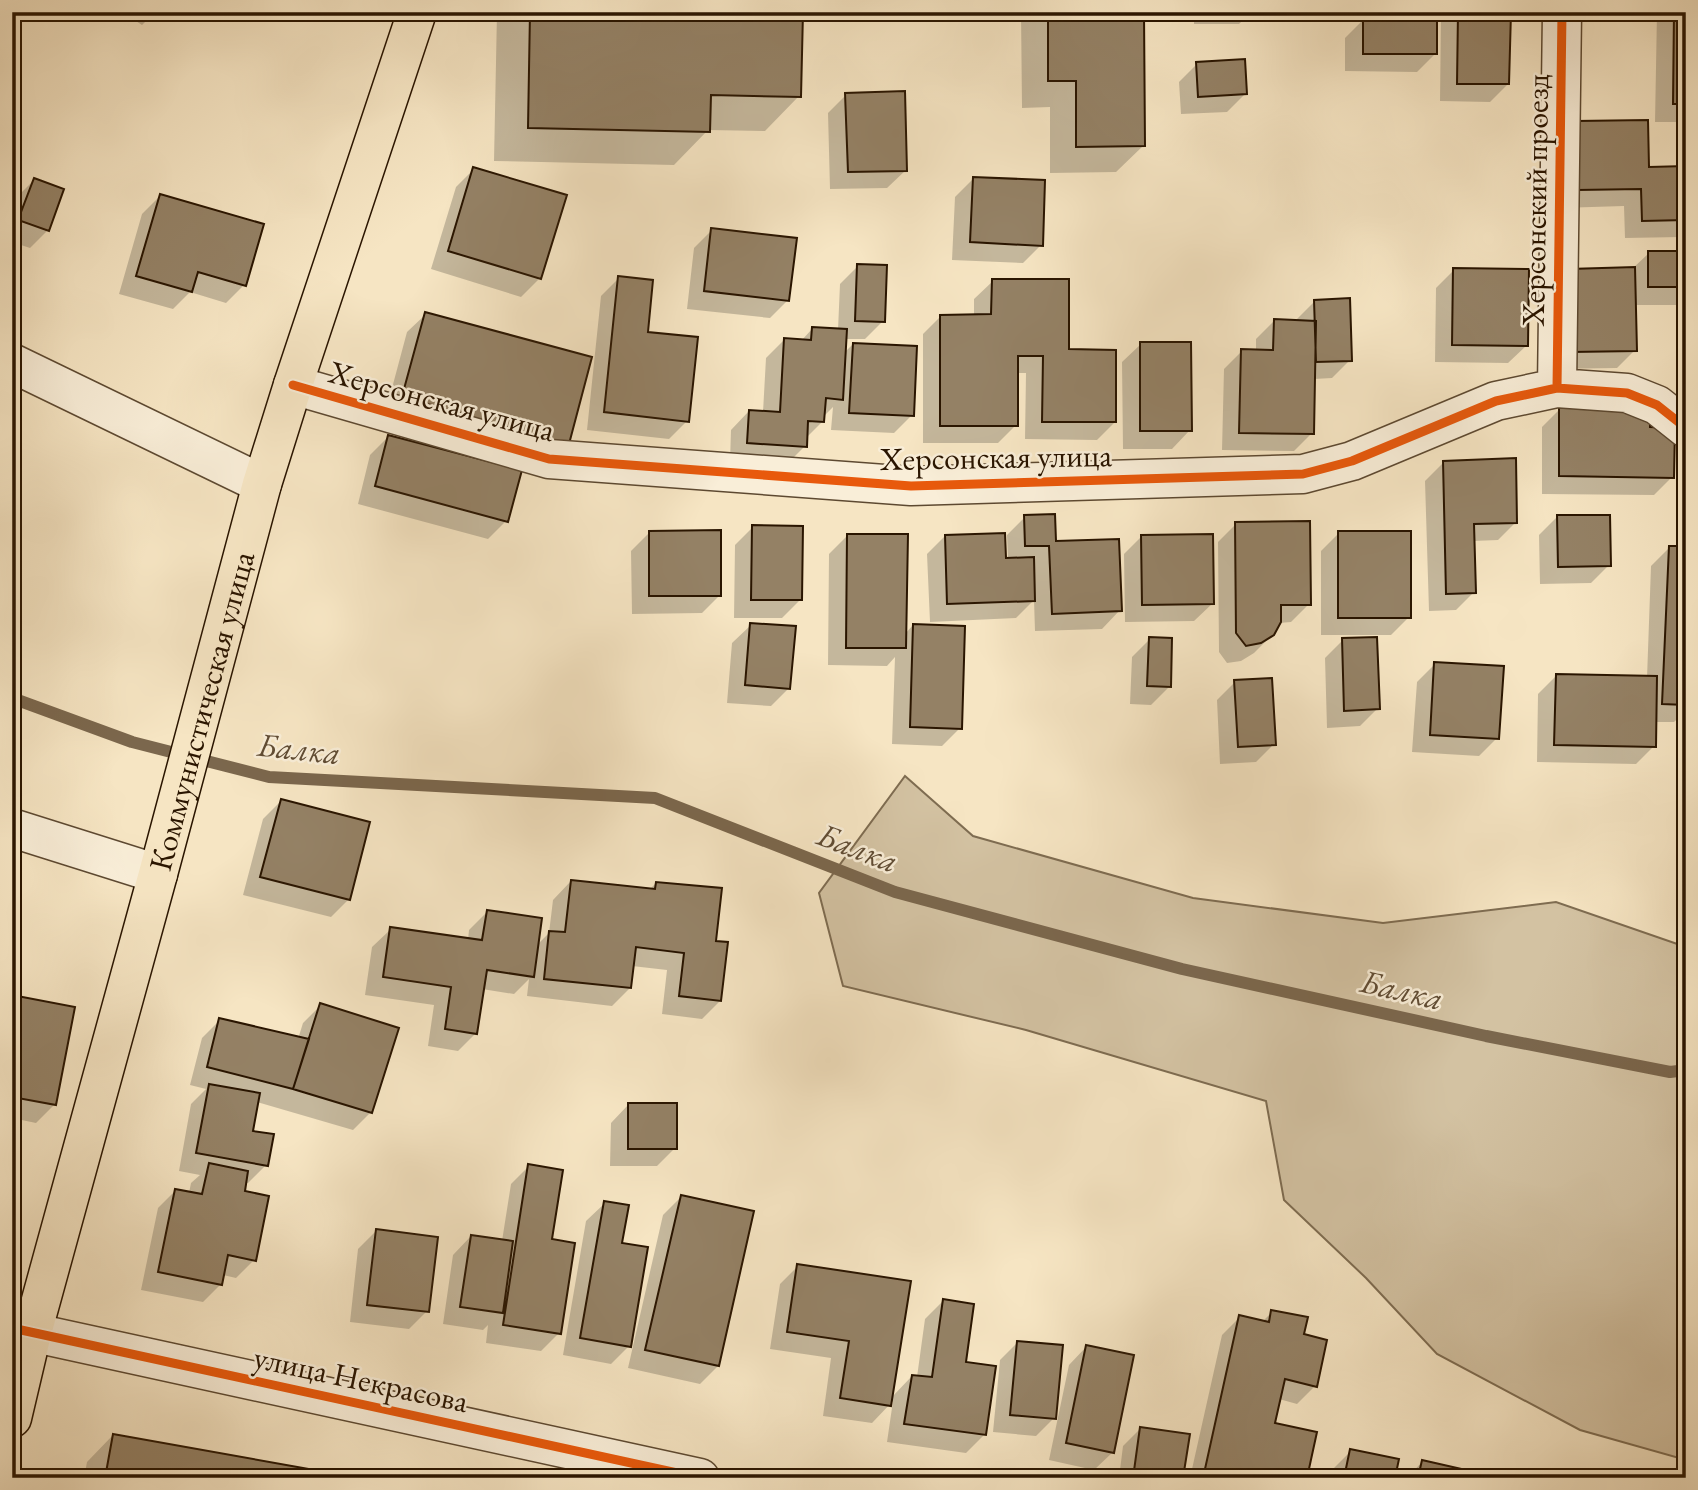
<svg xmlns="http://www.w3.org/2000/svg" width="1698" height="1490" font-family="'EB Garamond',serif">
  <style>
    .green { fill: #d3c2a2; stroke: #7e6c51; stroke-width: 2 }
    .shadow { fill: #0003 }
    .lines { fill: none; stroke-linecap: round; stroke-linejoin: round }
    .stream { stroke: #7b674d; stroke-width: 12 }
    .building { fill: #948165; stroke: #2a1500; stroke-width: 2 }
    .minor-casing { stroke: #5d4931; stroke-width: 41 }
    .major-casing { stroke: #2a1500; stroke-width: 41 }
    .minor { stroke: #f9eed8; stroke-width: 38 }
    .major { stroke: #f6e5c3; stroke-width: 38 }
    .cycleway-casing { stroke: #f9eed8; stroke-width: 13 }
    .cycleway { stroke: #e8590c; stroke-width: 9 }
    .labels { text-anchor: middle; stroke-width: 5; stroke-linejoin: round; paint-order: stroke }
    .street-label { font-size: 32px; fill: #2a1500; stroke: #f9eed8 }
    .water-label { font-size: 33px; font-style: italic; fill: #604c34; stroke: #f9eed8 }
  </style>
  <rect width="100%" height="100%" fill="#f6e5c3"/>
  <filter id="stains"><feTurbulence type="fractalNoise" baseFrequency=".00286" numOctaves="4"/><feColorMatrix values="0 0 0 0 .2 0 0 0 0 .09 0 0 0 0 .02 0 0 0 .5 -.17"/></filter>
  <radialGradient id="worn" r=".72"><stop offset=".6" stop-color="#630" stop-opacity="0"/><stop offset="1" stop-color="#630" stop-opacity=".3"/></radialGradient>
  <!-- green -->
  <path class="green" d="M905 776 973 836 1193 898 1383 923 1556 902 1686 947V1460L1580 1430 1437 1354 1366 1278 1284 1200 1266 1101 1026 1030 843 986 819 893Z"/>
  <!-- shadow -->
  <path class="shadow" d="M122 12H155L142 25Z
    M497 12H801L799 96 765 131 708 130 674 165 494 161Z
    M1021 12H1142L1143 146 1116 172 1050 173V107L1022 108Z
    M1194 12H1251L1239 24H1194Z
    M1441 12H1509L1508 84 1490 102 1440 101Z
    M1657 12H1686V122H1655Z
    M1363 20 1435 54 1417 72 1345 71V38Z
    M1197 64 1245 94 1227 112 1181 114 1179 82Z
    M846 95 906 170 887 188 830 189 828 113Z
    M1559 141 1647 169 1686 168V232L1681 237 1625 238 1624 206 1560 208Z
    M474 169 564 196 539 279 521 297 431 269 456 187Z
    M973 179 1041 245 1023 263 952 260 955 197Z
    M34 180 48 230 30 248 12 242V209L16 198Z
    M160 196 244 285 226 303 190 292 173 309 119 294 142 214Z
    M712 230 788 300 770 318 687 309 694 248Z
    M1649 253H1686V305H1634L1635 350 1617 368 1553 369 1632 269Z
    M858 266 883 321 865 339H844L843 354 853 344 912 415 894 433 831 430 833 407 823 417V421L805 439V446L787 464 730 461 731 430 749 411 763 412 766 358 784 340 801 341 812 329 838 330 840 284Z
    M1454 270 1527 345 1508 363 1435 362 1436 288Z
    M619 278 687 421 669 439 587 430 601 296Z
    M993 281 1067 351 1115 422 1097 440 1025 439 1026 373H1016V425L998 443H923V334L941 316H974V299Z
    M1315 301 1350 360 1332 378 1314 379 1312 433 1294 451 1222 450 1224 369 1242 351 1256 352V339L1274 321 1297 322V319Z
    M426 314 567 443 384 418 407 332Z
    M1141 344 1190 430 1172 449H1123L1122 362Z
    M1560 409 1648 429 1672 477 1654 495 1542 494V427Z
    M388 437 506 521 488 539 358 504 370 455Z
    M1443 463 1516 522 1498 540 1473 541 1474 592 1456 610 1429 611 1425 481Z
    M1025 517 1054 543 1120 610 1102 629 1035 631 1034 600 1016 618 930 622 927 554 945 536 1008 559 1007 535Z
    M1557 517 1609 565 1591 583 1540 584 1539 535Z
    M1236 524 1309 604 1291 622 1279 623 1273 634 1254 653 1241 661 1227 663 1219 652 1218 542Z
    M753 527 800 600 782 618H734L735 545Z
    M649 533 720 595 702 613 632 614 631 551Z
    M1339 533 1409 617 1391 635H1321V551Z
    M847 536 905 634 913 625 960 728 942 746 892 744 895 657 887 666 828 665 829 554Z
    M1142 536 1213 603 1194 621 1125 622 1124 554Z
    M1670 547 1686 548V711L1674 722H1655L1654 746 1636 764 1537 762 1538 694 1556 676 1647 678 1651 566Z
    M751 625 789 688 771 706 727 703 732 643Z
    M1150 639 1169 687 1151 705 1130 704 1132 657Z
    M1343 640 1378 708 1360 726 1327 728 1325 658Z
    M1435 664 1497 738 1479 756 1412 752 1417 682Z
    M1235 682 1274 744 1256 762 1220 764 1217 700Z
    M281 801 349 899 331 917 243 895 263 819Z
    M571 881 649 890 656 883 714 943 720 1001 702 1019 662 1014 667 970 632 966 630 988 612 1006 527 996 529 979 514 994 482 989 476 1033 458 1051 428 1046 434 1005 365 995 372 947 391 929 468 940 469 930 487 912 536 946 549 933 553 900Z
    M12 997 54 1105 36 1123 12 1118Z
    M321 1005 371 1112 353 1130 257 1102 251 1132 266 1165 248 1183H245L243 1192 254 1260 236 1278 223 1275 221 1284 203 1302 141 1290 158 1208 176 1190 189 1193 191 1183 200 1175 179 1171 191 1104 206 1089 190 1085 202 1038 220 1020 298 1039 303 1023Z
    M629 1104 675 1148 657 1166H610L611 1123Z
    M529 1166 550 1241 559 1333 541 1351 486 1343 488 1325 483 1330 443 1324 453 1255 471 1236 502 1241 511 1184Z
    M681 1197 718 1366 700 1384 628 1368 663 1215Z
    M605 1203 629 1346 611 1364 563 1355 586 1221Z
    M376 1231 427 1311 409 1329 350 1322 358 1249Z
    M798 1266 891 1398 912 1376 917 1377 925 1319 943 1301 964 1364 984 1435 966 1453 887 1442 893 1401 872 1423 823 1416 831 1358 770 1349 780 1284Z
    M1272 1312 1302 1336 1315 1386 1297 1404 1279 1399 1273 1425 1305 1478H1190L1222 1335 1240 1317 1262 1322Z
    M1018 1342 1054 1418 1036 1436 993 1432 1000 1360Z
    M1087 1346 1113 1452 1094 1470 1049 1460 1069 1365Z
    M1141 1428 1182 1478H1119L1123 1446Z
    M113 1435 346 1478H84L87 1462Z
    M1351 1451 1393 1478H1331L1333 1469Z
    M1423 1461 1462 1478H1407Z"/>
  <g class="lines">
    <!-- stream -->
    <path class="stream" d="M12 698 132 742 269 777 655 798 895 892 1182 969 1486 1036 1670 1072 1686 1070"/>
  </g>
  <!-- building -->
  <path class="building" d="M530 12H803L801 97 711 95 710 132 528 128Z
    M1048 12H1144L1145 146 1076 147V81H1048Z
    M1458 12H1511L1509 84H1457Z
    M1674 12H1686V104H1673Z
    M1363 19H1437V54H1363Z
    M1245 59 1247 94 1198 97 1196 62Z
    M905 91 907 171 848 172 845 93Z
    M1648 120 1649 167 1686 166V220L1642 221 1641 189 1577 190 1576 121Z
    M473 167 567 195 541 279 448 251Z
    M973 177 1045 180 1043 246 970 242Z
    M34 178 64 189 49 231 18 220Z
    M160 194 264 224 246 286 198 272 192 292 136 276Z
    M12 217 18 220 12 233Z
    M711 228 797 238 789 301 704 291Z
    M1648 251H1686V287H1648Z
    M857 264 887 265 885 322 855 321Z
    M1635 267 1637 351 1571 352 1569 269Z
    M1453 268 1529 269 1528 346 1452 345Z
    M618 276 653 280 648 332 698 337 689 422 604 412Z
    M992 279H1069V349L1116 350V422H1042L1043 356H1018V426H940V315L991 314Z
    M1350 298 1352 361 1316 362 1314 300Z
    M425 312 592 357 569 444 401 400Z
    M1274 319 1316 321 1314 434 1239 433 1241 349 1273 350Z
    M812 327 847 329 843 400 826 398 824 422 808 421 807 447 747 443 749 410 780 412 784 338 811 340Z
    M1140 342H1191L1192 431H1140Z
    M853 343 917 346 914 416 849 413Z
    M1559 407 1650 408V427L1675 428 1674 478 1559 476Z
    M388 435 522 470 508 522 375 486Z
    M1516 458 1517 523 1474 524 1476 593 1446 594 1443 461Z
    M1055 514 1056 541 1119 539 1122 611 1052 614 1049 546H1025L1024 515Z
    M1557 515H1610L1611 566 1558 567Z
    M1310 521 1311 605H1281V622L1274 635 1261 643 1246 646 1236 633 1235 522Z
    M752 525 803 526 802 600H751Z
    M721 530V596H649V531Z
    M1338 531H1411V618H1338Z
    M1005 533 1006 558 1034 557 1035 601 947 604 945 535Z
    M847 534H908L906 648H846Z
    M1213 534 1214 604 1142 605 1141 535Z
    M1669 546H1686V705L1662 704Z
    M750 623 796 626 790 689 745 685Z
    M913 624 965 626 962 729 910 727Z
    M1149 637 1172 638 1171 687 1147 686Z
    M1377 637 1380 709 1344 711 1342 638Z
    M1434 662 1504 666 1499 739 1430 735Z
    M1556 674 1657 676 1656 747 1554 745Z
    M1272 678 1276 745 1238 747 1234 680Z
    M281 799 370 822 350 900 260 877Z
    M571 880 655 889 656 882 722 888 716 941 728 942 721 1001 679 996 684 953 636 947 631 988 544 979 549 931 565 932Z
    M487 910 542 918 534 977 487 970 477 1034 445 1029 451 987 383 977 390 927 482 940Z
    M12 995 75 1007 56 1105 12 1097Z
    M320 1003 399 1028 372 1113 293 1089Z
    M219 1018 309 1039 293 1089 207 1067Z
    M209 1084 260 1093 253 1131 274 1134 268 1166 196 1153Z
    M628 1103H677V1149H628Z
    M12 1159 17 1160 12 1184Z
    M209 1163 248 1171 245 1191 269 1196 256 1261 228 1255 222 1285 158 1272 175 1189 202 1194Z
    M528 1164 563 1170 552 1239 575 1243 561 1334 503 1325Z
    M681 1195 754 1211 719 1366 645 1350Z
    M604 1201 629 1205 622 1243 648 1247 631 1347 580 1338Z
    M376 1229 438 1237 429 1312 367 1305Z
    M471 1235 513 1241 503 1313 460 1307Z
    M797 1264 911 1281 891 1406 840 1398 849 1341 787 1332Z
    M943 1299 974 1304 966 1362 996 1366 986 1435 904 1424 912 1375 932 1377Z
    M1271 1310 1308 1317 1304 1334 1327 1340 1317 1387 1285 1379 1275 1423 1317 1432 1307 1478H1203L1239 1315 1269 1322Z
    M1017 1341 1063 1345 1056 1419 1010 1415Z
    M1086 1345 1134 1355 1114 1453 1066 1443Z
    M1140 1427 1190 1434 1183 1478H1133Z
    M113 1434 348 1476 347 1478H105Z
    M1350 1449 1399 1459 1395 1478H1344Z
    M1422 1460 1466 1470 1464 1478H1418Z
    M465 1470 529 1478H465Z"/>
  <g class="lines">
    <defs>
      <path id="minor" d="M12 363 262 484
        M293 385 549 459 911 486 1303 474 1352 461 1496 401 1557 388 1627 393 1657 405 1686 428
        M1557 388 1562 12
        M12 828 158 874
        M12 1328 700 1478"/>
      <g id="major">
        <path id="s1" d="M12 1418 32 1333 158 874 262 484 293 385 417 12"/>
      </g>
    </defs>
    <!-- minor casing -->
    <use href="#minor" class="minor-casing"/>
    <!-- major casing -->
    <use href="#major" class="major-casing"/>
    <!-- minor -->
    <use href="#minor" class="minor"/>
    <!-- major -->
    <use href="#major" class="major"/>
    <defs>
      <path id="cycleway" d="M293 385 549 459 911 486 1303 474 1352 461 1496 401 1557 388 1627 393 1657 405 1686 428
        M1557 388 1562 12
        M12 1328 700 1478"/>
    </defs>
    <!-- cycleway casing -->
    <use href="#cycleway" class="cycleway-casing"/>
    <!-- cycleway -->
    <use href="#cycleway" class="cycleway"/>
  </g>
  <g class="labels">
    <!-- street labels -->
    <g class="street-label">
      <text transform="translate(1535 200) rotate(-89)" y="11">Херсонский проезд</text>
      <text transform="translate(442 401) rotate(15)" y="11">Херсонская улица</text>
      <text transform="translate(996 457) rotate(-1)" y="11">Херсонская улица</text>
      <text dy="11" stroke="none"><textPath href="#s1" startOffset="732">Коммунистическая улица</textPath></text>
      <text transform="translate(361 1379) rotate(12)" y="11">улица Некрасова</text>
    </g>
    <!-- water labels -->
    <g class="water-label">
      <text transform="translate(299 748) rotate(6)" y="12">Балка</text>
      <text transform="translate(858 847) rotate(21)" y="12">Балка</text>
      <text transform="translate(1402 989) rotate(13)" y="12">Балка</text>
    </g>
  </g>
  <!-- margin -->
  <rect width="1698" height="1490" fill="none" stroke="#f6e5c3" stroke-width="42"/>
  <rect x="14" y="14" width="1670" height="1462" fill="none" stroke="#2a1500" stroke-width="3.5"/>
  <rect x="21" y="21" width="1656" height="1448" fill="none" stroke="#2a1500" stroke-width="2"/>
  <rect width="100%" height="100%" filter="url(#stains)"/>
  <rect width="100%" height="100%" fill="url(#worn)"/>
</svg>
